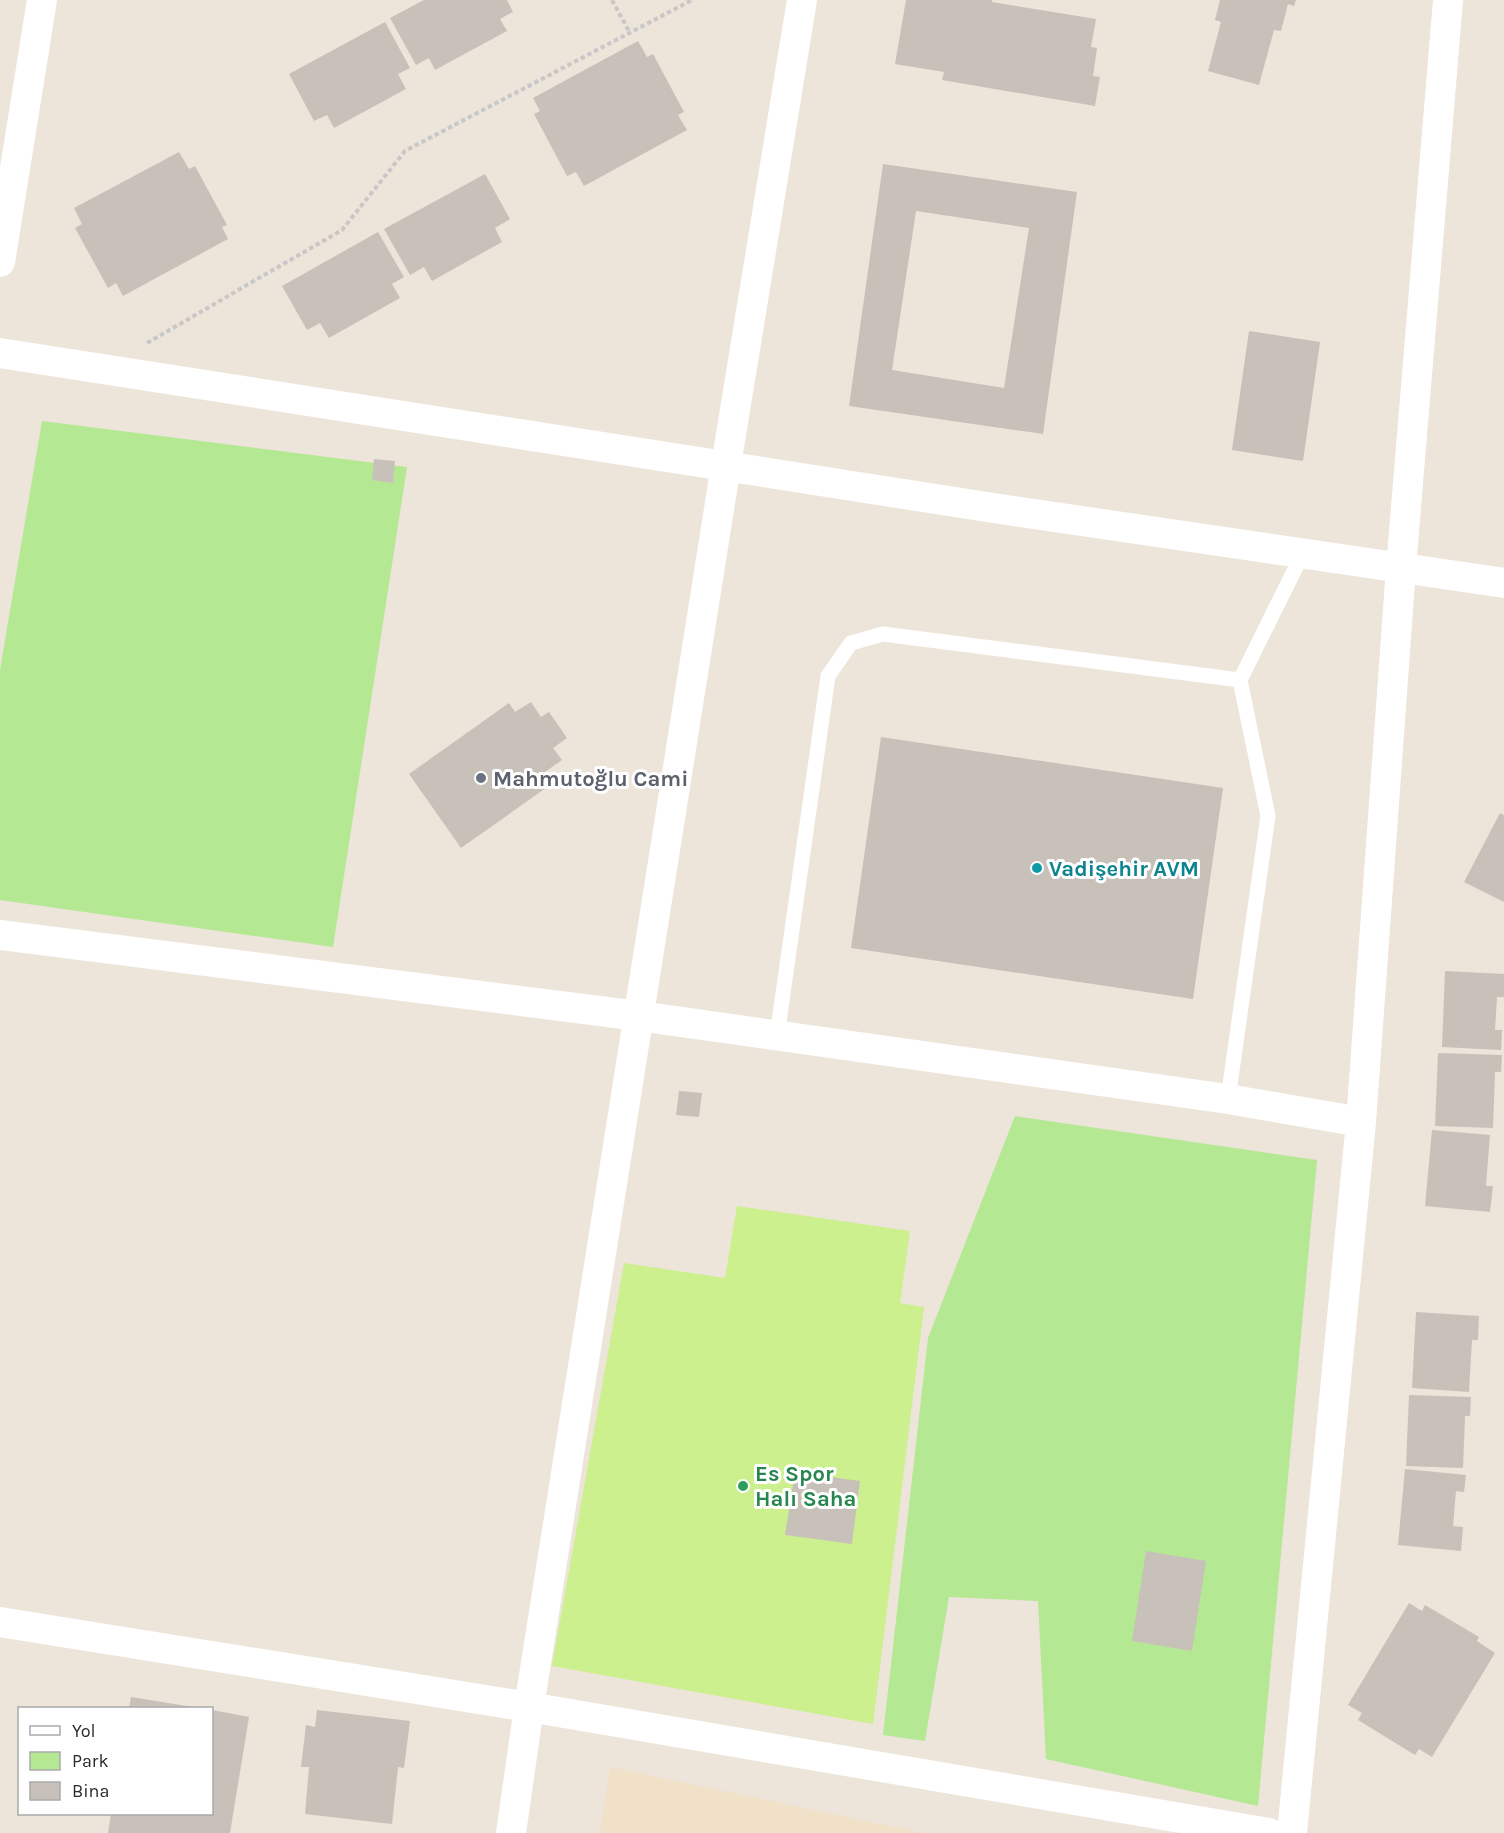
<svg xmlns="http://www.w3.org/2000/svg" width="1504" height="1833" font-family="Karla,sans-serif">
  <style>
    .education { fill: #f0e1c8 }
    .green { fill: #b4e892 }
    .pitch { fill: #ccf08d }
    .building { fill: #c8c1ba; fill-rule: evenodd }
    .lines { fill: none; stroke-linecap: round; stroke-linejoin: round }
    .path { stroke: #c8c8c8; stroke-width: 4; stroke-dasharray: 4.5 3; stroke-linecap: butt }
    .service { stroke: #fff; stroke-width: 15 }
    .minor { stroke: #fff; stroke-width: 30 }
    .worship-dot { fill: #6b7280; stroke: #fff; stroke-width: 2 }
    .culture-dot { fill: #0f9aa8; stroke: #fff; stroke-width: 2 }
    .leisure-dot { fill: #2e9e5b; stroke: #fff; stroke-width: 2 }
    .labels { text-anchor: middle; stroke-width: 6; stroke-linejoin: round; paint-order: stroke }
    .worship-label { font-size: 22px; font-weight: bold; fill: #5b616d; stroke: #fff; text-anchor: start }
    .culture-label { font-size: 22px; font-weight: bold; fill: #0d838f; stroke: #fff; text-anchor: start }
    .leisure-label { font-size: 22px; font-weight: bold; fill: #27864d; stroke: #fff; text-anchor: start }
  </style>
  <rect width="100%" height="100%" fill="#ede4da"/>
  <!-- education -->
  <path class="education" d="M610 1767 923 1833H600Z"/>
  <!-- green -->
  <path class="green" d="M42 421 407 467 333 947 0 900V670Z
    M1015 1116 1317 1160 1258 1806 1046 1759 1038 1601 949 1597 925 1741 883 1735 928 1338Z"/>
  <!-- pitch -->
  <path class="pitch" d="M737 1206 910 1231 900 1303 924 1307 873 1724 552 1666 624 1263 725 1278Z"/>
  <!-- building -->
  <path class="building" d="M424 0H507L513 12 500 19 507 31 435 70 429 58 416 65 390 18Z
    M906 0H992V2L1096 19 1091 47 1097 48 1093 76 1100 77 1095 106 942 80 944 72 895 64Z
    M1220 0H1296L1294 6 1288 4 1281 31 1274 30 1259 85 1208 71 1221 22 1215 20Z
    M385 22 410 68 398 74 406 89 334 128 327 115 314 121 289 74Z
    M638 41 647 57 653 54 684 112 678 115 687 130 584 186 576 172 567 176 534 114 540 111 533 98Z
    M179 152 189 169 195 166 227 225 222 227 228 239 123 296 116 283 108 288 75 228 82 224 74 208Z
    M883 164 1077 192 1043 434 849 406ZM916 211 1029 228 1004 388 892 370Z
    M485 174 510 219 495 228 502 242 432 281 424 267 410 275 384 229Z
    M378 232 404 277 392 284 400 298 329 338 320 323 307 330 282 286Z
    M1249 331 1320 342 1303 461 1232 450Z
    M374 459 395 461 393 483 372 480Z
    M531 702 541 717 549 712 567 738 553 748 562 760 545 772 553 783 461 848 409 774 509 703 515 712Z
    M881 737 1223 788 1193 999 851 948Z
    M1500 813 1504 815V902L1464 882Z
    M1445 971 1504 974V997H1497L1495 1030H1502L1501 1050 1442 1047Z
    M1438 1053 1502 1055 1501 1072H1495L1493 1128 1435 1126Z
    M679 1091 702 1093 699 1117 676 1115Z
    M1432 1130 1490 1135 1486 1186H1493L1490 1212 1425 1206Z
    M1416 1312 1479 1316 1478 1340H1472L1469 1392 1412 1388Z
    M1409 1395 1471 1397 1470 1416H1465L1463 1468 1406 1466Z
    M1405 1469 1466 1475 1464 1492 1456 1491 1453 1526 1463 1527 1461 1551 1398 1545Z
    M795 1472 860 1481 852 1544 785 1535Z
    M1146 1551 1206 1561 1192 1651 1132 1641Z
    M1409 1603 1422 1611 1425 1605 1479 1637 1477 1641 1495 1653 1432 1757 1419 1749 1415 1755 1358 1720 1362 1713 1348 1705Z
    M131 1697 193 1707V1708H129Z
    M212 1710 249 1717 230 1833H108L111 1814H212Z
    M317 1710 410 1721 404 1768 398 1767 392 1824 305 1814 309 1767H301L306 1725 315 1727Z"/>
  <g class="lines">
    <!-- path -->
    <path class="path" d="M612 0 630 33
      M147 343 342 230 405 151 692 0"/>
    <!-- service -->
    <path class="service" d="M777 1036 828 676 851 643 883 634 1240 680
      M1228 1099 1268 816 1240 680 1303 553"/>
    <!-- minor -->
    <path class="minor" d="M802 0 726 465 529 1707 1269 1833
      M0 262 42 0
      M0 353 1000 509 1504 583
      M0 935 639 1016 1228 1099 1361 1122
      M0 1622 529 1707 511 1833
      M1292 1833 1361 1122 1401 568 1448 0"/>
  </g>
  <!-- markers -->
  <circle class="worship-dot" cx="481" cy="778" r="6"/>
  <circle class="culture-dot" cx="1037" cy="868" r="6"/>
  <circle class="leisure-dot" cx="743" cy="1486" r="6"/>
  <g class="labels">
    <!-- worship labels -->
    <g class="worship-label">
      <text x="493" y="786">Mahmutoğlu Cami</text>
    </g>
    <!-- culture labels -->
    <g class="culture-label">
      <text x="1049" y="876">Vadişehir AVM</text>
    </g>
    <!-- leisure labels -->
    <g class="leisure-label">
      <text x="755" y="1481">Es Spor<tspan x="755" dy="25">Halı Saha</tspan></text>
    </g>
  </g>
  <!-- legend -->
  <rect x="18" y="1707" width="195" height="108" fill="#ffffff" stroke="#aaaaaa" stroke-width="1.5"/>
  <rect x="30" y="1726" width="30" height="9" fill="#ffffff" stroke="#aaaaaa" stroke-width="1.5"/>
  <text x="72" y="1737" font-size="18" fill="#2a2a2a">Yol</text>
  <rect x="30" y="1752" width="30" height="18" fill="#b4e892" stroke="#aaaaaa" stroke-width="1.5"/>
  <text x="72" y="1767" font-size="18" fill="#2a2a2a">Park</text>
  <rect x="30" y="1782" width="30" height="18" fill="#c8c1ba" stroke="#aaaaaa" stroke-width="1.5"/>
  <text x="72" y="1797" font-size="18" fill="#2a2a2a">Bina</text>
</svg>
